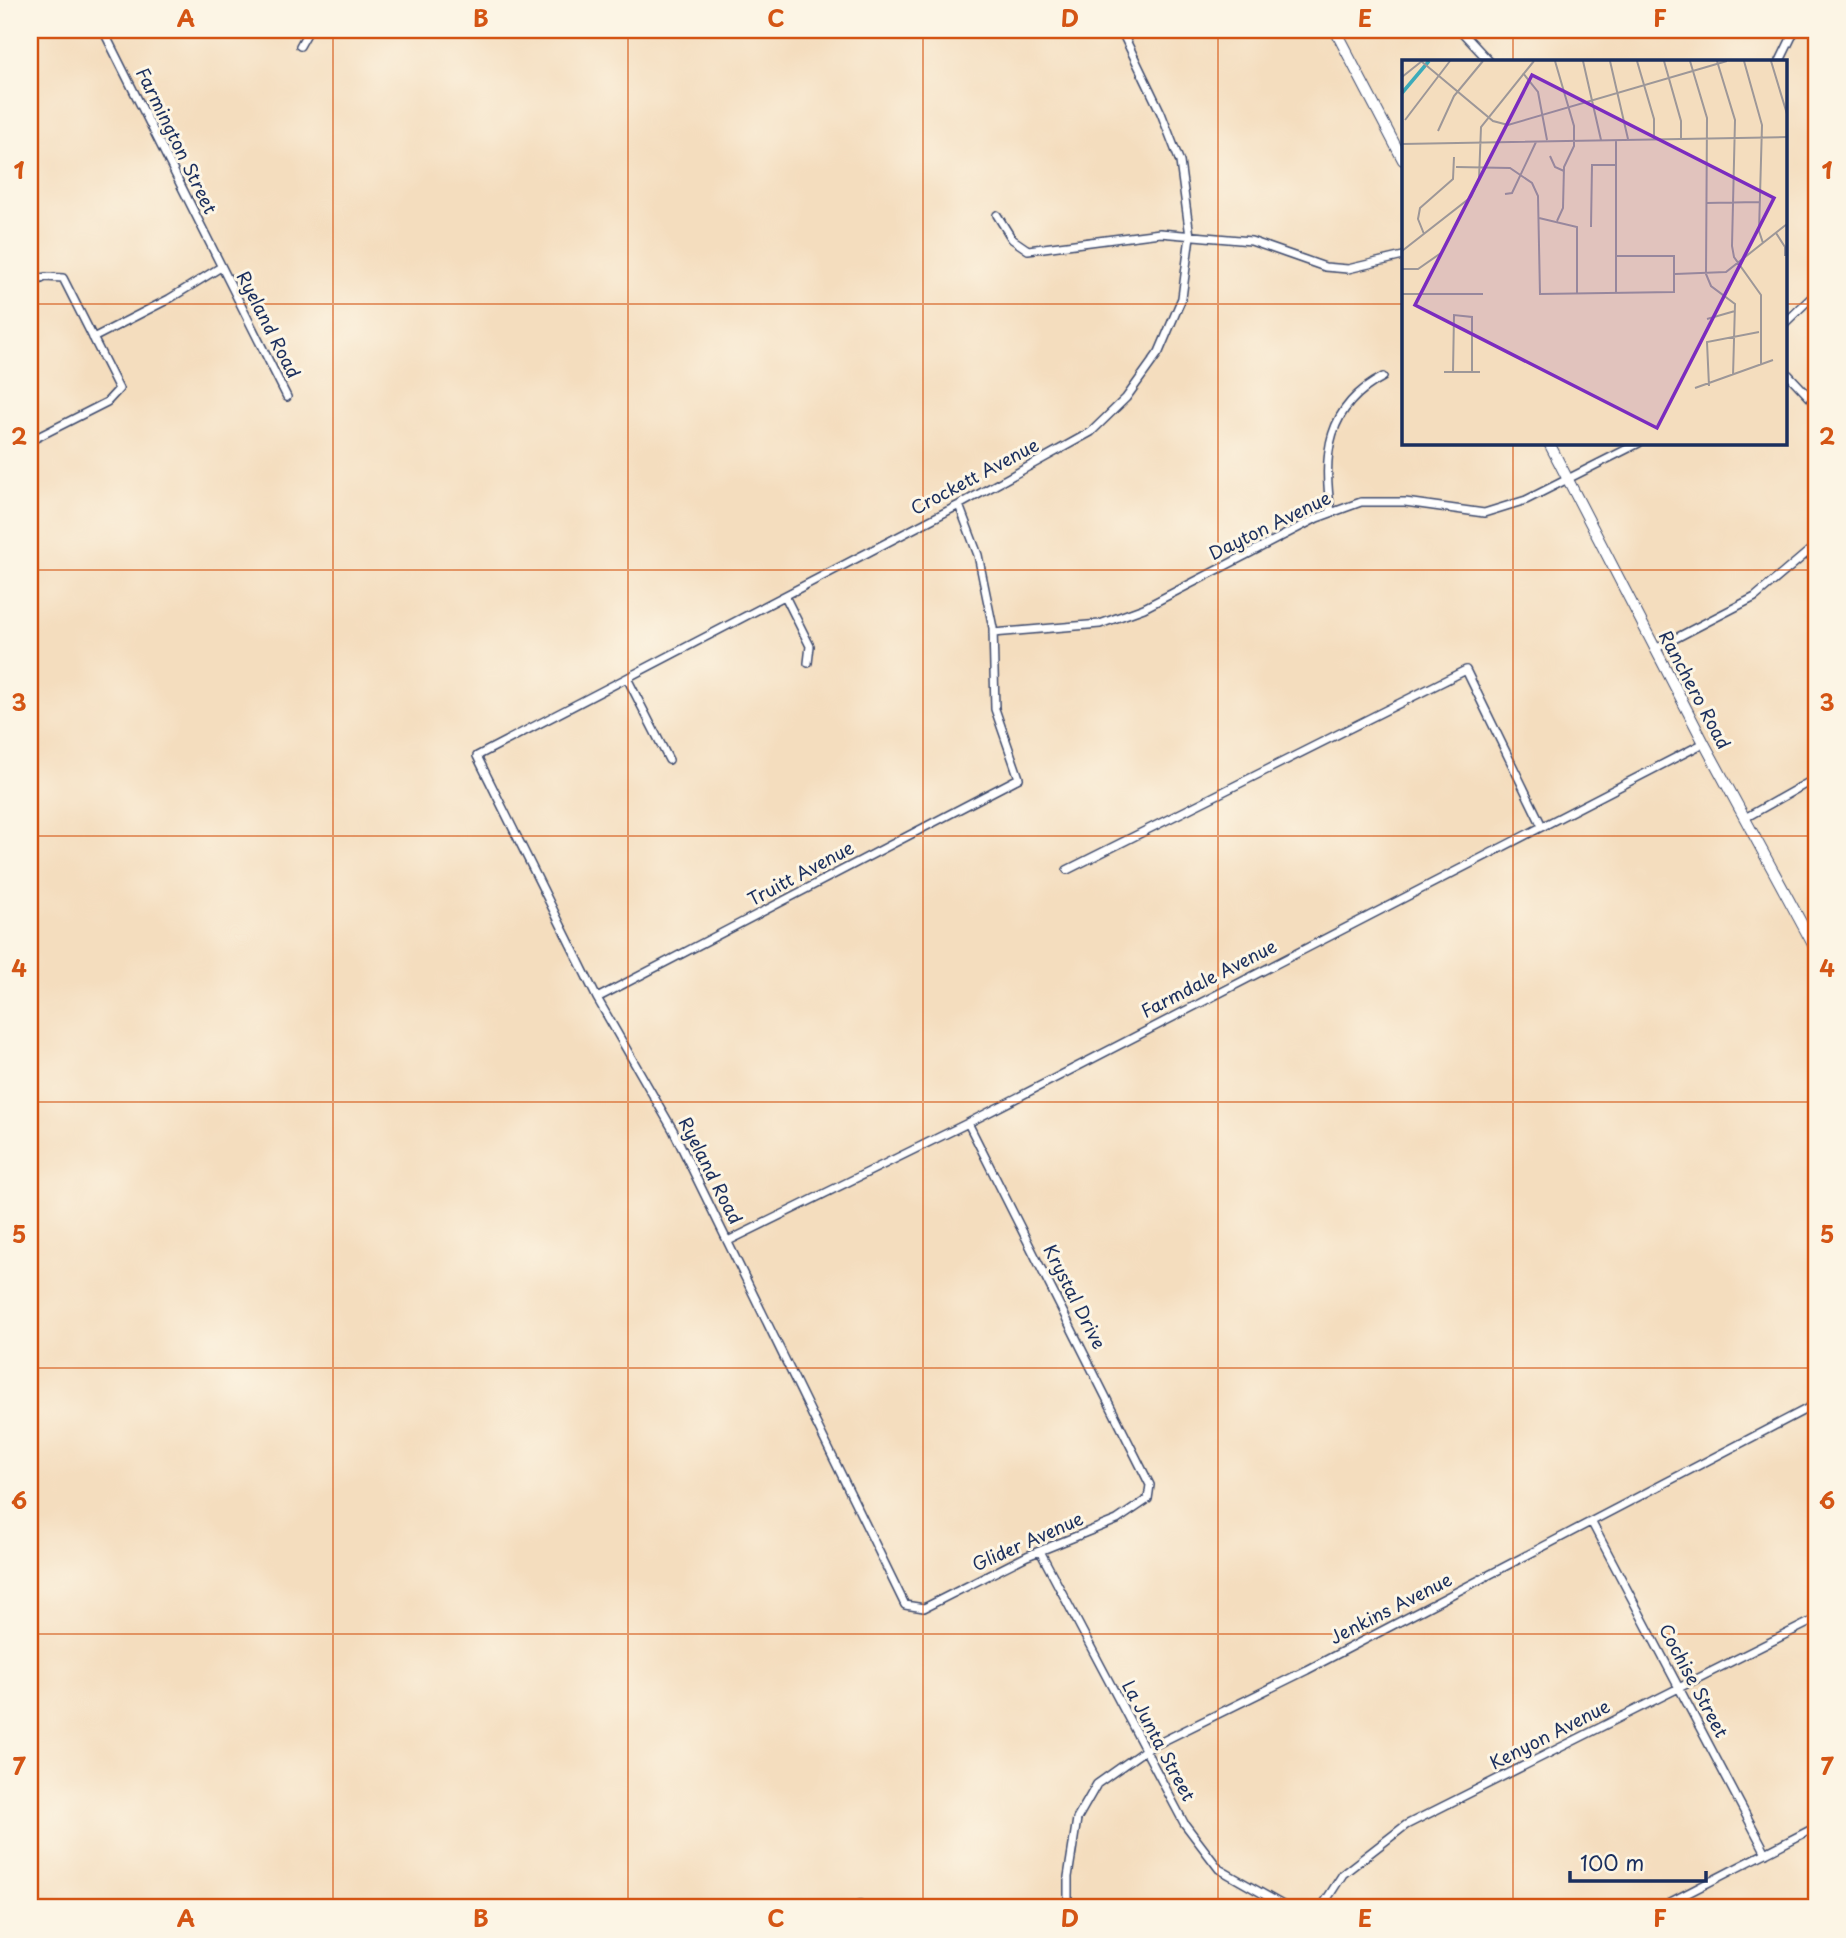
<svg xmlns="http://www.w3.org/2000/svg" width="1846" height="1938" font-family="'Playpen Sans',sans-serif">
  <style>
    .lines { fill: none; stroke-linecap: round; stroke-linejoin: round }
    .street-casing { stroke: #3c496c; stroke-width: 10 }
    .secondary-casing { stroke: #3c496c; stroke-width: 12 }
    .street { stroke: #fff; stroke-width: 7 }
    .secondary { stroke: #fff; stroke-width: 10 }
    .grid { fill: none; stroke: #d45514; stroke-width: 2; stroke-opacity: 0.55 }
    .labels { text-anchor: middle; stroke-width: 6; stroke-linejoin: round; paint-order: stroke }
    .street-label { font-size: 18px; fill: #1b2f5e; stroke: #fcf5e5 }
    .inset-river { fill: none; stroke: #3cabba; stroke-width: 3.5 }
    .inset-road { fill: none; stroke: #9d9798; stroke-width: 2 }
    .view { fill: #7b2cbf; fill-opacity: 0.15; stroke: #7b2cbf; stroke-width: 3.5 }
    .inset-edge { fill: none; stroke: #1b2f5e; stroke-width: 3.5 }
    .neatline { fill: none; stroke: #d45514; stroke-width: 2.5 }
    .grid-label { font-size: 23px; text-anchor: middle; font-weight: bold; fill: #d45514 }
  </style>
  <rect width="100%" height="100%" fill="#fcf5e5"/>
  <filter id="ink" filterUnits="userSpaceOnUse"><feTurbulence type="fractalNoise" baseFrequency=".0143" numOctaves="2"/><feDisplacementMap in="SourceGraphic" scale="14" xChannelSelector="R" yChannelSelector="G"/><feConvolveMatrix kernelMatrix="1 2 1 2 8 2 1 2 1" color-interpolation-filters="sRGB"/></filter>
  <filter id="wash" filterUnits="userSpaceOnUse"><feTurbulence type="fractalNoise" baseFrequency=".00686" numOctaves="4" result="noise"/><feDisplacementMap in="SourceGraphic" scale="28" xChannelSelector="R" yChannelSelector="G"/><feGaussianBlur stdDeviation="1.57" result="paint"/><feColorMatrix in="noise" values="0 0 0 0 0 0 0 0 0 0 0 0 0 0 0 0 0 1.4 0 .05"/><feComposite in="paint" operator="in"/></filter>
  <g filter="url(#wash)">
    <rect width="100%" height="100%" fill="#f4ddbe"/>
  </g>
  <g filter="url(#ink)">
    <g class="lines">
      <defs>
        <path id="street" d="M103 30 287 397
          M1460 30 1489 61
          M300 46 309 30
          M1780 61 1795 30
          M997 215 1012 239 1028 250 1160 233 1251 241 1325 267 1348 269 1403 256
          M30 285 45 277 63 278 119 389 107 402 30 441
          M1785 323 1816 293
          M93 338 169 299 221 267
          M1785 371 1816 404
          M1331 512C1322 455 1327 406 1383 377
          M785 596 810 646 808 663
          M993 633 1100 624 1144 608 1317 518 1361 502H1405L1484 513 1526 500 1639 443
          M1655 649 1755 597 1816 545
          M627 678 669 760
          M1745 818 1816 778
          M1067 870 1466 670 1542 826
          M597 998 1019 778 995 709 993 628 978 555 959 505
          M968 1123 1150 1485 1148 1499 1117 1520 1027 1556 924 1608 905 1605 673 1130 597 998 477 756 959 505 1091 432 1126 398 1159 352 1182 298 1190 236 1180 162 1161 113 1121 30
          M728 1241 968 1123 1704 743
          M1592 1523 1766 1853
          M1041 1553 1184 1823 1219 1869 1288 1908
          M860 1904 862 1908
          M1068 1908V1877L1077 1819 1097 1784 1145 1750 1307 1670 1816 1404
          M1321 1908 1343 1874 1406 1825 1816 1619
          M1659 1908 1816 1827"/>
        <path id="secondary" d="M1335 30 1403 160
          M1549 443 1704 743 1816 950"/>
      </defs>
      <!-- street casing -->
      <use href="#street" class="street-casing"/>
      <!-- secondary casing -->
      <use href="#secondary" class="secondary-casing"/>
      <!-- street -->
      <use href="#street" class="street"/>
      <!-- secondary -->
      <use href="#secondary" class="secondary"/>
    </g>
  </g>
  <!-- grid -->
  <path class="grid" d="M333 30V1908M628 30V1908M923 30V1908M1218 30V1908M1513 30V61M30 304H1403M1785 304H1816M1513 443V1908M30 570H1816M30 836H1816M30 1102H1816M30 1368H1816M30 1634H1816"/>
  <g class="labels">
    <!-- street labels -->
    <g class="street-label">
      <text transform="translate(176 141) rotate(64)" y="6">Farmington Street</text>
      <text transform="translate(268 325) rotate(63)" y="6">Ryeland Road</text>
      <text transform="translate(975 477) rotate(-28)" y="6">Crockett Avenue</text>
      <text transform="translate(1270 526) rotate(-26)" y="6">Dayton Avenue</text>
      <text transform="translate(1694 690) rotate(62)" y="6">Ranchero Road</text>
      <text transform="translate(801 874) rotate(-28)" y="6">Truitt Avenue</text>
      <text transform="translate(1209 979) rotate(-27)" y="6">Farmdale Avenue</text>
      <text transform="translate(710 1171) rotate(63)" y="6">Ryeland Road</text>
      <text transform="translate(1074 1297) rotate(63)" y="6">Krystal Drive</text>
      <text transform="translate(1028 1542) rotate(-24)" y="6">Glider Avenue</text>
      <text transform="translate(1391 1609) rotate(-27)" y="6">Jenkins Avenue</text>
      <text transform="translate(1693 1681) rotate(62)" y="6">Cochise Street</text>
      <text transform="translate(1550 1735) rotate(-27)" y="6">Kenyon Avenue</text>
      <text transform="translate(1158 1741) rotate(62)" y="6">La Junta Street</text>
    </g>
  </g>
  <!-- overview -->
  <g transform="translate(1402 60)">
    <rect width="385" height="385" fill="#f4ddbe"/>
    <path class="inset-river" d="M0 33 27 1"/>
    <path class="inset-road" d="M19 1 91 61 106 65 325 1M153 1 172 66V86L162 107 161 148 155 161M181 1 199 80M208 1 226 79M235 1 252 59V79M262 1 279 61V78M288 1 305 58 304 214 309 226 333 244 331 316M315 1 333 60 330 186 332 197 359 235V305M342 1 360 65 357 171 361 183M369 1 385 54M121 13 136 32 145 80M0 17 20 1M3 60 48 1M36 71 52 36 81 1M214 80V233M0 84 385 77M148 96 153 107 162 111M54 107 108 108 130 123 136 136 138 234 272 232V196H215M103 134 110 133 134 82M304 143 357 142M137 158 175 167V234M189 167 190 105H214M374 173 383 187V196M22 174 16 159 18 148 51 119 52 97M0 191 69 137 77 119 79 67 132 1M0 209H16L39 193M273 214 324 212 385 164M0 234H81M305 259 333 251M42 312H78M51 312 52 255 70 257V312M307 326 305 282 357 272M293 328 371 300"/>
    <path class="view" d="M130 15 372 138 255 368 13 245Z"/>
    <rect width="385" height="385" class="inset-edge"/>
  </g>
  <!-- margin -->
  <rect width="1846" height="1938" fill="none" stroke="#fcf5e5" stroke-width="77"/>
  <!-- scale -->
  <path d="M1570 1871v10h136v-10" fill="none" stroke="#1b2f5e" stroke-width="3.5"/>
  <text x="1580" y="1871" font-size="21" fill="#1b2f5e" stroke="#fcf5e5" stroke-width="5" paint-order="stroke">100 m</text>
  <rect x="38" y="38" width="1770" height="1861" class="neatline"/>
  <g class="grid-label">
    <text x="186" y="27">A</text>
    <text x="481" y="27">B</text>
    <text x="776" y="27">C</text>
    <text x="1070" y="27">D</text>
    <text x="1365" y="27">E</text>
    <text x="1660" y="27">F</text>
    <text x="19" y="179">1</text>
    <text x="1827" y="179">1</text>
    <text x="19" y="445">2</text>
    <text x="1827" y="445">2</text>
    <text x="19" y="711">3</text>
    <text x="1827" y="711">3</text>
    <text x="19" y="977">4</text>
    <text x="1827" y="977">4</text>
    <text x="19" y="1243">5</text>
    <text x="1827" y="1243">5</text>
    <text x="19" y="1509">6</text>
    <text x="1827" y="1509">6</text>
    <text x="19" y="1775">7</text>
    <text x="1827" y="1775">7</text>
    <text x="186" y="1927">A</text>
    <text x="481" y="1927">B</text>
    <text x="776" y="1927">C</text>
    <text x="1070" y="1927">D</text>
    <text x="1365" y="1927">E</text>
    <text x="1660" y="1927">F</text>
  </g>
</svg>
